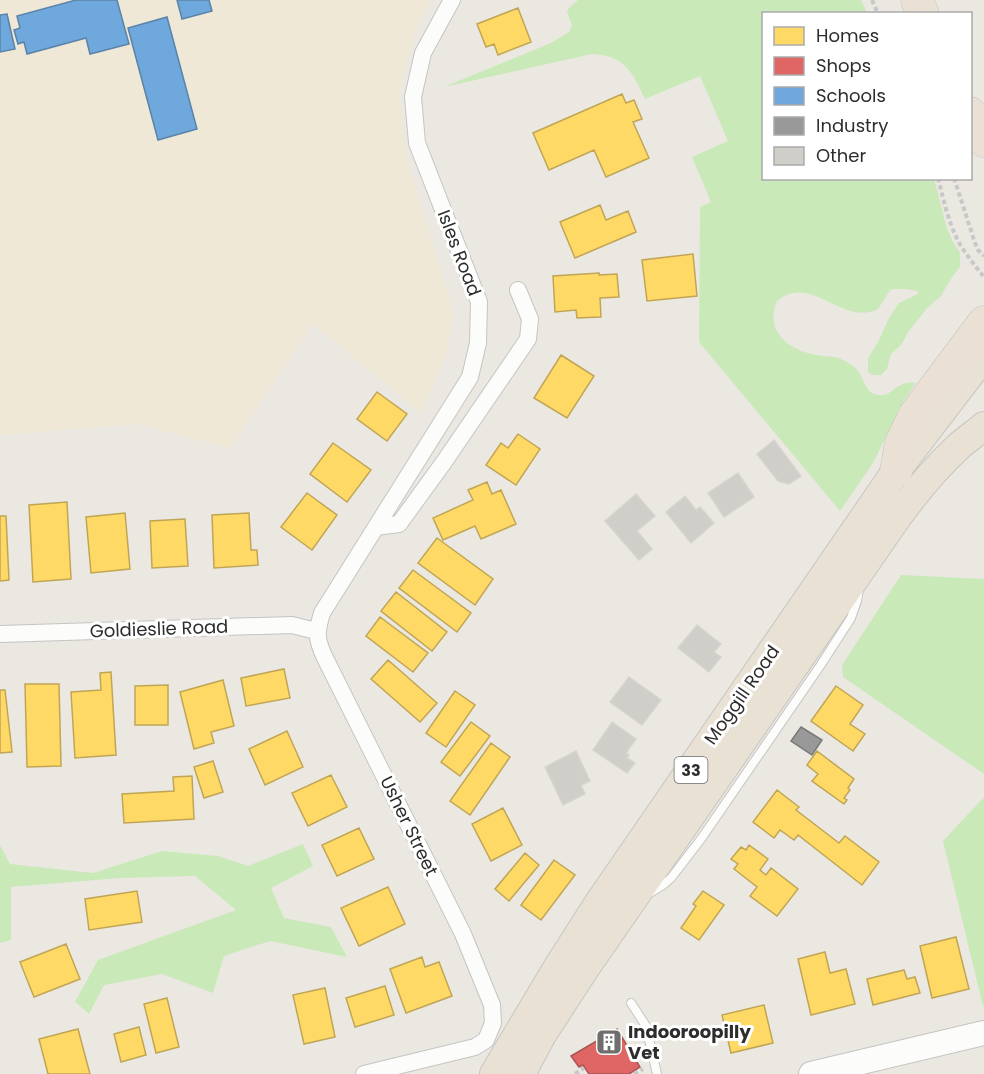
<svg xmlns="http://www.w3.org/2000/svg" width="984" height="1074" font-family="Poppins,sans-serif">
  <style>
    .education { fill: #efe8d6 }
    .green { fill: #c9e9b9 }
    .homes { fill: #ffd966; stroke: #c0a555; stroke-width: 1.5 }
    .shops { fill: #e06666; stroke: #a55; stroke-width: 1.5 }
    .schools { fill: #6fa8dc; stroke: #5b83a8; stroke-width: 1.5 }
    .industry { fill: #999; stroke: #797979; stroke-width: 1.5 }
    .building { fill: #d0cec9; stroke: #d6d4ce; stroke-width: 1.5 }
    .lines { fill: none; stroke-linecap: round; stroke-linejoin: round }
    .service-casing { stroke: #c4c4c3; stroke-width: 10 }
    .minor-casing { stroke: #c4c4c3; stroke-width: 18 }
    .secondary-casing { stroke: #c4c4c3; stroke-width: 26 }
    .trunk-casing { stroke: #c6c5c3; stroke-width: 30 }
    .motorway-casing { stroke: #c6c5c3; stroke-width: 33 }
    .path { stroke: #c8c8c8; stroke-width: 4; stroke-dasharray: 4.5 3; stroke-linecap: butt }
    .service { stroke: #fcfcfb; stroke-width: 8 }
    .minor { stroke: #fcfcfb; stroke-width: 16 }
    .secondary { stroke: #fcfcfb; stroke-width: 24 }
    .trunk { stroke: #e9e2d4; stroke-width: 28 }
    .motorway { stroke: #eae0d4; stroke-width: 32 }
    .labels { text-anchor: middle; stroke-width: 6; stroke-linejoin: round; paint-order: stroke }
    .shield { fill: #fff; stroke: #6c6c6c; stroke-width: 1.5 }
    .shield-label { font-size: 16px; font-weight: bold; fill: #2d2d2d }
    .street-label { font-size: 18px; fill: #2d2d2d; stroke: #fff }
    .poi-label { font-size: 18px; font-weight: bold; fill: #2d2d2d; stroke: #fff; text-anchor: start }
  </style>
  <rect width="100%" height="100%" fill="#ebe8e2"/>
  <!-- education -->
  <path class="education" d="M0 0H431L415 30 399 95 407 159 453 312 446 357 420 412 313 324 230 448 138 424 0 435Z"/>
  <!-- green -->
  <path class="green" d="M578 0H861L867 13 764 14V178L934 179 947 228 953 242 960 253V267L952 277 941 296 928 307 908 332 902 344 892 353 890 357 887 369 881 375H872L868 372V358L878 342 889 318 899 303 916 295 919 292C913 289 896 288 890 290L878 309C843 327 811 272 777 301 764 332 789 350 816 355 826 357 834 355 843 360 848 362 855 367 858 371 865 380 865 393 878 395 894 397 896 379 916 383L904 400 873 463 840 511 699 342 700 207 711 202 692 157 728 141 700 76 645 99C633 73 625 55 592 54L444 87 551 43 569 32 572 25 567 12 569 8Z
    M901 575 984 579V774L843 677 842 665Z
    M984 797V1006H983L943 841Z
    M303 844 313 866 271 888 284 918 331 927 347 957 270 941 224 956 213 993 162 974 104 985 89 1014 75 1002 98 960 236 910 195 876 120 878 11 887V940L0 943V845L10 864 93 873 162 851 218 856 248 866Z"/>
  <!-- homes -->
  <path class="homes" d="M518 8 531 42 498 55 494 44 486 47 477 24Z
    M622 94 626 103 634 100 642 119 633 122 649 158 606 177 594 150 549 170 533 133Z
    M600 205 606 220 628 211 636 232 575 258 560 222Z
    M693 254 697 296 647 301 642 260Z
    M599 273V275L617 274 619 297 600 298 601 317 577 318 576 310 555 312 553 276Z
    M561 355 594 376 567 418 534 398Z
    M377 392 407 414 387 441 357 419Z
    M518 434 540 449 516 485 486 465 501 443 508 448Z
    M333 443 371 470 347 502 310 474Z
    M487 482 492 494 501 490 516 524 481 539 475 526 443 540 433 518 473 500 468 490Z
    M307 493 337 515 312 550 281 527Z
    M67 502 71 579 33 582 29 505Z
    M125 513 130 569 91 573 86 517Z
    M249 513 251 550H257L258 565 214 568 212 515Z
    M0 516H6L9 580 0 581Z
    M185 519 188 566 152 568 150 521Z
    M437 538 493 579 475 605 418 563Z
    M413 570 471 613 457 632 399 588Z
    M396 592 447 632 432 651 381 611Z
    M380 617 428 653 413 672 366 636Z
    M388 660 437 703 420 722 371 679Z
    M284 669 290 698 246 706 241 678Z
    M111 672 116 755 75 758 71 692 101 690 100 673Z
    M223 680 234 726 211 732 214 743 194 749 180 692Z
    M25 684H59L61 766 27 767Z
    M168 685V725H135V686Z
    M836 686 863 705 850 724 865 734 853 751 811 721Z
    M0 690H5L12 752 0 753Z
    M455 691 475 705 446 747 426 733Z
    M471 722 490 736 460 776 441 762Z
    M287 731 303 767 265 785 249 749Z
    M491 743 510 757 470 815 450 801Z
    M817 751 854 779 848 788 850 790 844 798 847 800 844 804 812 781 818 774 807 765Z
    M213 761 223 792 204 798 194 767Z
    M331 775 347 807 308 826 292 793Z
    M192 776 194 819 124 823 122 794 174 791 173 777Z
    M777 790 799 807 796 810 839 843 845 836 879 862 862 885 798 835 794 840 780 830 774 838 753 822Z
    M503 808 522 845 491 861 472 824Z
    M359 828 374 859 337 876 322 845Z
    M749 845 768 859 760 870 766 875 771 868 798 889 777 916 750 896 757 887 734 869 738 864 731 859 741 847 746 850Z
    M525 853 539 865 509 901 495 889Z
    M554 860 575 875 541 920 521 905Z
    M388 887 405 924 359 946 341 908Z
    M137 891 142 922 89 930 85 899Z
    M703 891 724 905 699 940 681 928 696 906 693 904Z
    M956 937 969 989 932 998 920 946Z
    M66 944 80 979 34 997 20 962Z
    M825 952 830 973 846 969 855 1004 811 1015 798 959Z
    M422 957 425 967 439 962 452 996 406 1013 390 969Z
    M904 970 907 979 915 977 920 993 873 1005 867 979Z
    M385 986 394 1015 355 1027 346 998Z
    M325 988 335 1037 304 1044 293 995Z
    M167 998 179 1047 156 1053 144 1004Z
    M764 1005 773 1043 731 1053 722 1015Z
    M139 1027 146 1055 121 1062 114 1034Z
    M78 1029 90 1074H48L39 1039Z"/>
  <!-- shops -->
  <path class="shops" d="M617 1029 640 1067 629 1074H589L583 1065 579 1067 571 1056Z"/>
  <!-- schools -->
  <path class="schools" d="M76 0H117L129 44 90 54 86 38 27 54 24 42 18 44 14 30 20 28 17 16Z
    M177 0H209L212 11 182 19Z
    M7 14 15 49 0 52V15Z
    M167 17 197 129 158 140 128 28Z"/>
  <!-- industry -->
  <path class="industry" d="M801 727 822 740 812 755 791 741Z"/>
  <!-- building -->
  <path class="building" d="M774 440 801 476 789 484 778 481 757 454Z
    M738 473 754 497 724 517 708 493Z
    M636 494 655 516 637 531 652 549 639 560 605 521Z
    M685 496 696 510 700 507 714 523 691 543 666 512Z
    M697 625 721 644 714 652 721 657 709 672 678 648Z
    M629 677 661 700 642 725 610 702Z
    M612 722 636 739 626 753 629 755 627 758 635 763 627 773 593 750Z
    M576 751 590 781 581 785 585 794 563 805 545 767Z"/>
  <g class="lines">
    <defs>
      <path id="service" d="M648 894 663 885 671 878 701 839 820 666 851 618 857 601 859 589
        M631 1003 646 1026 657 1074"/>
      <path id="minor" d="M376 527 399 524 444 462 528 339 530 319 518 290
        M0 634 292 625 316 631
        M364 1074 475 1047 486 1040 493 1023 492 1005 463 934 325 658C316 639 316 633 322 613L470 377 478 343 479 302 417 143 413 97 423 53 452 0"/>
      <path id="secondary" d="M811 1074 984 1033"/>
      <path id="trunk" d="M494 1074 559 965 598 904 896 471 984 356
        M521 1074 543 1033 586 967 887 532C908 501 931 472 959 446 967 439 976 433 984 426"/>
      <path id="motorway" d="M917 0 923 14
        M970 113 984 141
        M896 471 901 443 915 414 984 322"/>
    </defs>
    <!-- service casing -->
    <use href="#service" class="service-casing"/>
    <!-- minor casing -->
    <use href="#minor" class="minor-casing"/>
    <!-- secondary casing -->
    <use href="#secondary" class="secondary-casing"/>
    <!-- trunk casing -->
    <use href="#trunk" class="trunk-casing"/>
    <!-- motorway casing -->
    <use href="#motorway" class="motorway-casing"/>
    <!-- path -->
    <path class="path" d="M872 0 878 14
      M938 178C944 201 949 226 961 246 968 257 976 267 984 277
      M954 178 975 243 978 250 984 256
      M575 1074 584 1068
      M634 1074 643 1069"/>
    <!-- service -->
    <use href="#service" class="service"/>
    <!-- minor -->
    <use href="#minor" class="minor"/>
    <!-- secondary -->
    <use href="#secondary" class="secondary"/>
    <!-- trunk -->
    <use href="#trunk" class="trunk"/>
    <!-- motorway -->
    <use href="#motorway" class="motorway"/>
  </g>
  <!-- icons -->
  <defs>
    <symbol id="building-square" viewBox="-11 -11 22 22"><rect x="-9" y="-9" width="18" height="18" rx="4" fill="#706e6c" stroke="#fff"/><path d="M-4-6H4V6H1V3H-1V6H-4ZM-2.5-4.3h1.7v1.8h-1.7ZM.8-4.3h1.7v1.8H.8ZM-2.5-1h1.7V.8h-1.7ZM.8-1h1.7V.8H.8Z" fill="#fff"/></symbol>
  </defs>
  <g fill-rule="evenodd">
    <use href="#building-square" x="594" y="1027" width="30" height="30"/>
  </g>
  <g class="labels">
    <!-- shield labels -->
    <rect class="shield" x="674.5" y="757" width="33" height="26" rx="4.5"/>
    <g class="shield-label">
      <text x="691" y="776">33</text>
    </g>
    <!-- street labels -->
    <g class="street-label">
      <text transform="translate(459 253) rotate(69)" y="6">Isles Road</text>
      <text transform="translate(159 629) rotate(-2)" y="6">Goldieslie Road</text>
      <text transform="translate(742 695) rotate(-55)" y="6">Moggill Road</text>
      <text transform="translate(409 826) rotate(64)" y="6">Usher Street</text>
    </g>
    <!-- poi labels -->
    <g class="poi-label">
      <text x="628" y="1038">Indooroopilly<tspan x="628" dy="21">Vet</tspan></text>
    </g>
  </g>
  <!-- legend -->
  <rect x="762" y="12" width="210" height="168" fill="#ffffff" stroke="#ababab" stroke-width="1.5"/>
  <rect x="774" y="27" width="30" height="18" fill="#ffd966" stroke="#ababab" stroke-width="1.5"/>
  <text x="816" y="42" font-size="18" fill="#2d2d2d">Homes</text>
  <rect x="774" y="57" width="30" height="18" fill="#e06666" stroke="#ababab" stroke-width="1.5"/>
  <text x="816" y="72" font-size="18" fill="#2d2d2d">Shops</text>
  <rect x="774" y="87" width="30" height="18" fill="#6fa8dc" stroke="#ababab" stroke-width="1.5"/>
  <text x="816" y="102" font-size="18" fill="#2d2d2d">Schools</text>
  <rect x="774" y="117" width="30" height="18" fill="#999999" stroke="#ababab" stroke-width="1.5"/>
  <text x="816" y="132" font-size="18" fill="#2d2d2d">Industry</text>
  <rect x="774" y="147" width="30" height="18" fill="#d0cec9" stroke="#ababab" stroke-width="1.5"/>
  <text x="816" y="162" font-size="18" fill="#2d2d2d">Other</text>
</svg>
